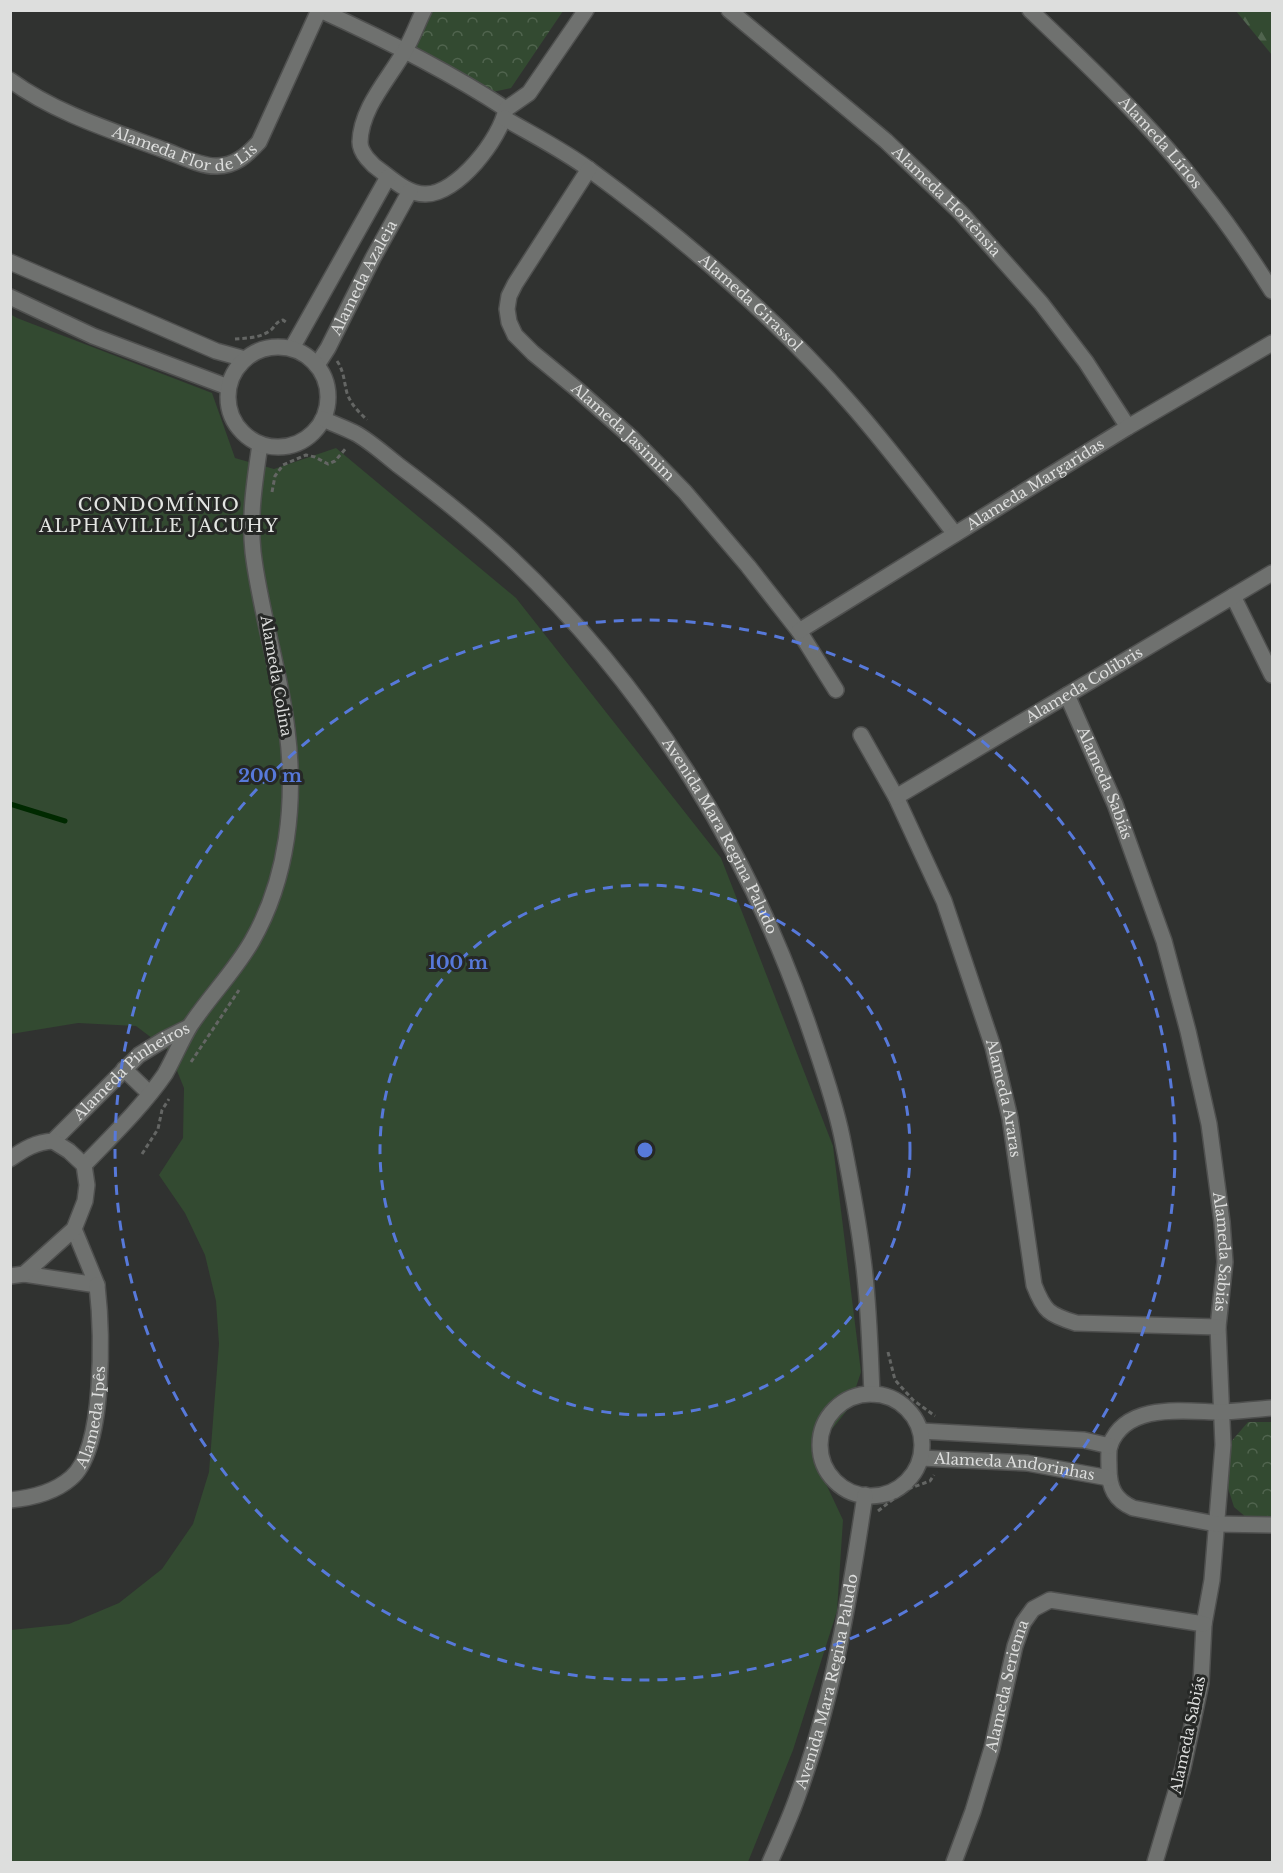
<svg xmlns="http://www.w3.org/2000/svg" width="1283" height="1873" font-family="'Libre Baskerville',serif">
  <style>
    .grass { fill: #334a31 }
    .forest { fill: url(#forest-firs) }
    .park { fill: url(#park-crowns) }
    .lines { fill: none; stroke-linecap: round; stroke-linejoin: round }
    .stream { stroke: #002900; stroke-width: 5 }
    .street-casing { stroke: #4f504f; stroke-width: 18 }
    .secondary-casing { stroke: #4f504f; stroke-width: 18 }
    .path { stroke: #646664; stroke-width: 3; stroke-dasharray: 4.5 3; stroke-linecap: butt }
    .street { stroke: #6f716f; stroke-width: 15 }
    .secondary { stroke: #6f716f; stroke-width: 15 }
    .ring { fill: none; stroke: #5779da; stroke-width: 3; stroke-dasharray: 10 8 }
    .labels { text-anchor: middle; stroke-width: 6; stroke-linejoin: round; paint-order: stroke }
    .street-label { font-size: 15px; fill: #dddedd; stroke: #262826 }
    .quarter-label { font-size: 18px; letter-spacing: 1.5px; fill: #e3e5e2; stroke: #262826 }
    .centre { fill: #5779da; stroke: #262826; stroke-width: 3 }
    .ring-label { font-size: 18px; text-anchor: middle; font-weight: bold; fill: #5779da; stroke: #262826; stroke-width: 6; stroke-linejoin: round; paint-order: stroke }
  </style>
  <defs>
    <pattern id="forest-firs" width="22" height="20" patternUnits="userSpaceOnUse" patternTransform="scale(1.5)"><rect width="22" height="20" fill="#334a31"/><path d="M5 1l3.5 6h-7zM16 11l3.5 6h-7z" fill="#50644e"/></pattern>
    <pattern id="park-crowns" width="20" height="18" patternUnits="userSpaceOnUse" patternTransform="scale(1.5)"><rect width="20" height="18" fill="#334a31"/><path d="M2 6a3 3 0 1 1 6 0M12 15a3 3 0 1 1 6 0" fill="none" stroke="#50644e"/></pattern>
  </defs>
  <rect width="100%" height="100%" fill="#303230"/>
  <!-- grass -->
  <path class="grass" d="M10 314 17 318 212 393 235 458 274 469 336 448 516 598 721 858 833 1146 861 1372 849 1408 812 1454 843 1520 837 1611 793 1750 748 1862H11V1630L69 1624 119 1603 162 1569 193 1524 209 1472 219 1344 216 1301 205 1255 185 1213 159 1175 183 1138 184 1088 169 1051 136 1026 78 1023 11 1034Z"/>
  <!-- forest -->
  <path class="forest" d="M1236 11H1272V55Z"/>
  <!-- park -->
  <path class="park" d="M421 11H563L511 88 488 93 419 55 412 36Z
    M1248 1422H1272V1520L1247 1518 1234 1507 1228 1488 1230 1443Z"/>
  <g class="lines">
    <!-- stream -->
    <path class="stream" d="M10 804 65 821"/>
    <defs>
      <g id="street">
        <path d="M320 10C384 39 448 71 506 109"/>
        <path d="M424 10C417 24 412 39 404 52 388 80 361 108 360 142 360 153 372 165 381 171 393 180 408 194 425 194 457 195 501 138 506 109L529 93 586 10"/>
        <path id="s1" d="M729 10 886 141 961 213 1041 303 1086 362 1128 427"/>
        <path id="s2" d="M1030 10C1088 65 1153 127 1201 190 1227 222 1250 256 1272 291"/>
        <path id="s3" d="M10 80C55 113 113 131 164 150 178 155 202 167 217 166 235 166 247 155 259 142L319 10"/>
        <path id="s4" d="M504 118C533 135 563 150 590 170 683 238 774 316 850 403 887 445 921 490 955 534"/>
        <path id="s5" d="M589 169 515 284 509 296 507 309 509 322 515 335 533 353 578 390 632 438 685 492 748 566 799 631 836 690"/>
        <path d="M292 348 388 177"/>
        <path id="s6" d="M317 365 328 348 373 258 410 191"/>
        <path d="M1233 596 1272 675"/>
        <path id="s7" d="M799 631 1128 427 1272 343"/>
        <path id="s8" d="M1067 695 1115 804 1164 941 1188 1031 1209 1124 1222 1222 1225 1262 1218 1327 1223 1445 1212 1580 1204 1624 1201 1683 1183 1768 1155 1862"/>
        <path id="s9" d="M861 735 896 797 944 901 993 1047 1010 1118 1034 1285C1044 1311 1049 1315 1076 1323L1218 1327"/>
        <path id="s10" d="M896 797 1272 573"/>
        <path d="M124 1069 149 1093"/>
        <path id="s11" d="M10 1159C24 1149 36 1142 53 1141L139 1055 165 1039 189 1027"/>
        <path d="M84 1165C111 1137 143 1106 165 1074 174 1058 181 1041 190 1026 209 997 235 971 252 941 288 878 296 802 287 730 280 670 260 612 253 552 249 515 255 480 260 444"/>
        <path d="M24 1274 97 1285 74 1229"/>
        <path d="M10 1276 24 1274 74 1229 85 1201 87 1185 84 1165 69 1151 53 1141"/>
        <path d="M1272 1408C1254 1409 1236 1412 1217 1412 1182 1411 1126 1403 1110 1445 1108 1451 1109 1461 1109 1468 1109 1488 1115 1500 1133 1508L1216 1524 1272 1525"/>
        <path d="M921 1431 1084 1440 1110 1446"/>
        <path id="s12" d="M921 1458 1027 1463 1109 1478"/>
        <path id="s13" d="M10 1500C31 1498 55 1492 71 1478 106 1449 102 1329 97 1285"/>
        <path id="s14" d="M954 1862 973 1811 992 1748 1015 1646 1023 1623 1033 1609 1050 1600 1204 1624"/>
      </g>
      <g id="secondary">
        <path d="M10 262 216 351 245 359"/>
        <path d="M10 297 93 336 228 387"/>
        <circle cx="278" cy="397" r="50"/>
        <path id="s15" d="M323 419C334 424 345 428 355 433 370 441 384 454 398 465 437 494 475 524 511 558 650 689 752 855 812 1036 823 1069 835 1103 842 1137 850 1177 858 1218 863 1259 869 1303 870 1349 872 1394"/>
        <circle cx="871" cy="1445" r="51"/>
        <path id="s16" d="M770 1862C780 1840 790 1818 798 1795 833 1699 850 1596 865 1495"/>
      </g>
    </defs>
    <!-- street casing -->
    <use href="#street" class="street-casing"/>
    <!-- secondary casing -->
    <use href="#secondary" class="secondary-casing"/>
    <!-- path -->
    <path class="path" d="M235 339C247 338 261 338 271 330 276 325 276 322 283 320L287 323
      M337 361C344 371 344 382 347 393 351 405 359 412 367 420
      M272 492 275 476 283 465 306 455 315 457 328 464 335 461 347 447
      M191 1062 239 990
      M142 1154 158 1129 162 1110 169 1099
      M888 1352 895 1380 913 1400 935 1416
      M878 1511 905 1490 930 1481 934 1475"/>
    <!-- street -->
    <use href="#street" class="street"/>
    <!-- secondary -->
    <use href="#secondary" class="secondary"/>
  </g>
  <!-- distance rings -->
  <g class="ring">
    <circle cx="645" cy="1150" r="265"/>
    <circle cx="645" cy="1150" r="530"/>
  </g>
  <g class="labels">
    <!-- street labels -->
    <g class="street-label">
      <text dy="5" stroke="none"><textPath href="#s3" startOffset="192">Alameda Flor de Lis</textPath></text>
      <text dy="5" stroke="none"><textPath href="#s2" startOffset="186">Alameda Lírios</textPath></text>
      <text dy="5" stroke="none"><textPath href="#s1" startOffset="290">Alameda Hortênsia</textPath></text>
      <text dy="5" stroke="none"><textPath href="#s6" startOffset="99">Alameda Azaleia</textPath></text>
      <text dy="5" stroke="none"><textPath href="#s4" startOffset="309">Alameda Girassol</textPath></text>
      <text dy="5" stroke="none"><textPath href="#s5" startOffset="336">Alameda Jasimim</textPath></text>
      <text dy="5" stroke="none"><textPath href="#s7" startOffset="278">Alameda Margaridas</textPath></text>
      <text transform="translate(276 676) rotate(80)" y="5">Alameda Colina</text>
      <text dy="5" stroke="none"><textPath href="#s10" startOffset="219">Alameda Colibris</textPath></text>
      <text dy="5" stroke="none"><textPath href="#s8" startOffset="96">Alameda Sabiás</textPath></text>
      <text dy="5" stroke="none"><textPath href="#s15" startOffset="585">Avenida Mara Regina Paludo</textPath></text>
      <text dy="5" stroke="none"><textPath href="#s11" startOffset="153">Alameda Pinheiros</textPath></text>
      <text dy="5" stroke="none"><textPath href="#s9" startOffset="392">Alameda Araras</textPath></text>
      <text dy="5" stroke="none"><textPath href="#s8" startOffset="582">Alameda Sabiás</textPath></text>
      <text dy="5" stroke="none"><textPath href="#s13" startOffset="132">Alameda Ipês</textPath></text>
      <text dy="5" stroke="none"><textPath href="#s12" startOffset="94">Alameda Andorinhas</textPath></text>
      <text dy="5" stroke="none"><textPath href="#s16" startOffset="190">Avenida Mara Regina Paludo</textPath></text>
      <text dy="5" stroke="none"><textPath href="#s14" startOffset="184">Alameda Seriema</textPath></text>
      <text transform="translate(1188 1735) rotate(-78)" y="5">Alameda Sabiás</text>
    </g>
    <!-- quarter labels -->
    <g class="quarter-label">
      <text x="159" y="511">CONDOMÍNIO<tspan x="159" dy="21">ALPHAVILLE JACUHY</tspan></text>
    </g>
  </g>
  <circle cx="645" cy="1150" r="9" class="centre"/>
  <g class="ring-label">
    <text x="270" y="782">200 m</text>
    <text x="458" y="969">100 m</text>
  </g>
  <!-- border -->
  <rect width="1283" height="1873" fill="none" stroke="#dddedd" stroke-width="24"/>
</svg>
